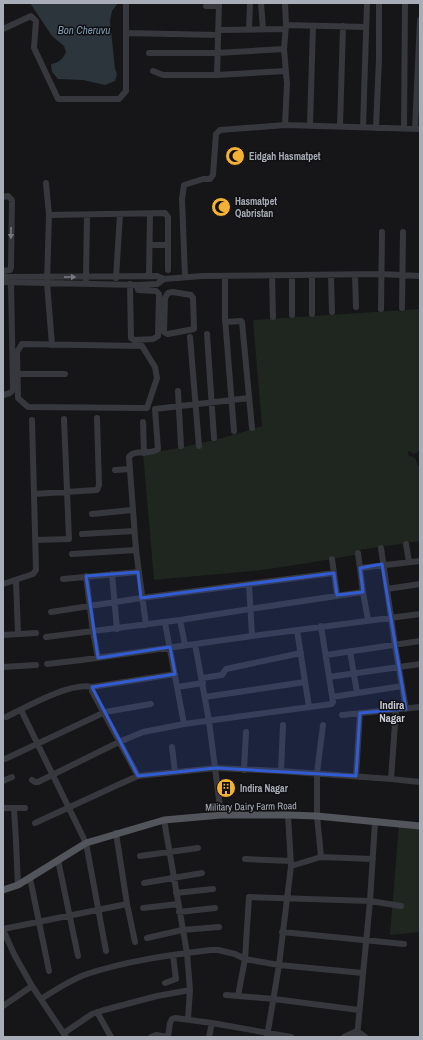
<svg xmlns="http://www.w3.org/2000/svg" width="423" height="1040" font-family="'Archivo Narrow',sans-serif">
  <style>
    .green { fill: #1e261f }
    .water { fill: #2c353c }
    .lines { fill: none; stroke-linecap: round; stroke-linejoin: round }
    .minor { stroke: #37383d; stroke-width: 6 }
    .major { stroke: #53555c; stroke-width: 7 }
    .oneway { fill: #757881 }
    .marked { fill: #325cd3; fill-opacity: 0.2; stroke: #325cd3; stroke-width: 3; stroke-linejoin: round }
    .labels { text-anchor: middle; stroke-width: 3; stroke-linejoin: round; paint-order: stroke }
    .poi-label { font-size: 10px; font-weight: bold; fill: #a8adb8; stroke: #111113; text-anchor: start }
    .street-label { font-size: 10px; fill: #a8adb8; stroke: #111113 }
    .water-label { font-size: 11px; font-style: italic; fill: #7f9bb3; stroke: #111113 }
    .neighbourhood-label { font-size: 11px; font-weight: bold; fill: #c9ccd4; stroke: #111113 }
  </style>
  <rect width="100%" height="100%" fill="#161618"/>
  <!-- green -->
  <path class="green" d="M420 309V449L417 453 413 454 410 451 408 452V455L415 458 418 466H420V541L359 550 355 555C323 560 292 566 261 570 225 574 190 576 154 580L143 453C184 449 224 438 262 426L253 320Z
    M399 824 420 827V932L390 935Z"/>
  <!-- water -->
  <path class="water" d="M30 3H118L112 11 110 21 115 69 117 74 115 81 105 85 83 80 58 79 52 72 51 64C59 63 63 59 66 52L64 46 52 36Z"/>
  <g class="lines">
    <!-- minor -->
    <path class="minor" d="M261 3 263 29
      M285 3 286 25
      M206 6H219
      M3 29 31 16 36 21 34 48 58 99H119L126 91V3
      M249 29 250 3
      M218 30 285 29
      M126 33 218 35
      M149 53H217L284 49
      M153 71 163 75H217L219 3
      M217 75 286 71
      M285 125 287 84 284 49 286 25 366 27
      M310 125 313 26
      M340 126 343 26
      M363 127 367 3
      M376 128 379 59V3
      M404 128 405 3
      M415 129 420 20
      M46 183 49 215 47 283 52 345
      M3 197 8 196 12 200 11 267 10 270 3 271
      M49 215 165 213 168 217V270
      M150 245H168
      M331 275 332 312
      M355 275 356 307
      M149 276 150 214
      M272 276 273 317
      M292 276V315
      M312 276V314
      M3 277 157 276 164 279
      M185 277 182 199 184 185 203 179H210L213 175 216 134 220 130 285 125 420 129
      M225 277V318L234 431
      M116 278 120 214
      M86 279 87 215
      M3 282 137 285 157 284 164 279 202 276 380 274 420 276
      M130 284 131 338 134 340 153 339 158 336 159 294 156 291 138 290 137 285
      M173 292 191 295 193 298 194 329 168 334 164 332 165 298 168 293Z
      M402 308 403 232
      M381 309 382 232
      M225 322 241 321 242 322 252 428
      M207 334 214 438
      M190 337 199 446
      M22 344 142 346 155 367 157 378 147 408 28 407 18 398 17 352Z
      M17 374H65
      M178 391 181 446
      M3 395 10 393 13 390 11 282
      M143 422 144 453
      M115 470 130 469
      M34 494 97 490 99 485 97 418
      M92 514 132 510
      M82 534 134 531
      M36 540 69 539 64 419
      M406 544 409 562
      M381 548 395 645 406 709
      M358 553 363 592 368 620
      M72 554 136 550
      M332 559 337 595
      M360 568 420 561
      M112 574 117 629
      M86 576 93 632 98 658
      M63 579 138 572
      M16 580 18 634
      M3 584 33 574 36 570 32 420
      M249 584 252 636
      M387 589 420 584
      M51 612 141 598 334 573
      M180 620 185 645
      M165 623 184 724
      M146 625 136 550 129 457C135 448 150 456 158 449L155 409 249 398
      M297 630 309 707
      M3 635 36 633
      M46 637 180 620 250 609 363 592
      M195 644 209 721 221 815
      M350 651 357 693
      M326 655 420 641
      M47 664 82 660 252 636 420 614
      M3 667 36 665
      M329 677 420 664
      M202 678 222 675 226 669 301 653
      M177 687 203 683
      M205 697 305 682
      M332 697 402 686
      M21 710 86 843 106 951
      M342 715 420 707
      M6 717C26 707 70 682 92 687
      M172 747 175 772
      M5 759 105 712 151 704
      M244 770 246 732
      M281 771 283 725
      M138 776 92 691V687L175 674
      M356 776 360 713
      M391 779 396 710
      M32 780 35 782H38L119 742 143 732 184 724 332 704 333 702 321 626
      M3 781 12 777
      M3 808H25
      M14 809 16 841 18 885
      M164 820 187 953 190 990 188 1019
      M35 823 122 783 138 776 216 768 281 771 391 779 420 782
      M140 856 198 848
      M321 857 317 816V773L323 725
      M245 859 291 861
      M58 860 78 956
      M291 866 321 857 373 859
      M30 878 49 971
      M144 883 202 873
      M176 893 213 889
      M127 904 135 942
      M143 908 178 904
      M179 912 215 908
      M3 929 127 904 116 833
      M3 930 15 956 32 986 66 1037
      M282 932 404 944
      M147 938 182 930 219 927
      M165 983 176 979 173 955
      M226 995 274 999 359 1010
      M238 996 245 959 249 897 370 901 401 906
      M41 999C55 990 69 981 84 975 125 961 169 955 211 950H218L235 954 245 959 279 965 363 973
      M3 1006 32 986
      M97 1012 111 1037
      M64 1033 92 1014 104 1010 157 996 190 990
      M151 1037 156 1035 168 1037
      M168 1037 170 1023 172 1019 175 1018 212 1023 291 1037
      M209 1037 212 1023
      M267 1037 279 965 291 866 288 815
      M344 1037 357 1031 365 1037
      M357 1037 370 901 375 822"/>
    <!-- major -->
    <path class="major" d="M3 890 18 885 86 843 164 820 221 815H288L317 816 420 826"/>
  </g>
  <!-- one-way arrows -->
  <defs><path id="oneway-solid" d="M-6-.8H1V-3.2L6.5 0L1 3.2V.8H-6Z"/></defs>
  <g class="oneway">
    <use href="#oneway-solid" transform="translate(11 233) rotate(91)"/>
    <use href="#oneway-solid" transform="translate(70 277) rotate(-1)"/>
  </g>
  <!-- marked area -->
  <path class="marked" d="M382 564 406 709 360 713 356 776 216 768 138 776 92 687 175 674 170 647 98 658 86 576 138 572 141 598 334 573 337 595 363 592 360 568Z"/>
  <!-- icons -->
  <defs>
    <symbol id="mosque-disc" viewBox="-11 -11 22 22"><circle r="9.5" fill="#f2b134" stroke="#111113"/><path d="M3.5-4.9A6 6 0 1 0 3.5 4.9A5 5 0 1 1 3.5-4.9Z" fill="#111"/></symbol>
    <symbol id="building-disc" viewBox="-11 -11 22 22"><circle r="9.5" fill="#f2b134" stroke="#111113"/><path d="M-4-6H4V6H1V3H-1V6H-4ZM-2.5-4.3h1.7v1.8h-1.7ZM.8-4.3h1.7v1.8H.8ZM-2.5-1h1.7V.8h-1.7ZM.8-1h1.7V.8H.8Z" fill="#111"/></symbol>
  </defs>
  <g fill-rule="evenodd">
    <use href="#mosque-disc" x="224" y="145" width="22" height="22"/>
    <use href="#mosque-disc" x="210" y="196" width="22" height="22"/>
    <use href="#building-disc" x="215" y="777" width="22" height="22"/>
  </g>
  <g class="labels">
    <!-- poi labels -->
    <g class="poi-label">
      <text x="249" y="160">Eidgah Hasmatpet</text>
      <text x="235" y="205">Hasmatpet<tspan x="235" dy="12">Qabristan</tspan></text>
      <text x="240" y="792">Indira Nagar</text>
    </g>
    <!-- street labels -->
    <g class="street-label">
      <text transform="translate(251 806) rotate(-1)" y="4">Military Dairy Farm Road</text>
    </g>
    <!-- water labels -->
    <g class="water-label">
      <text x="84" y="34">Bon Cheruvu</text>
    </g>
    <!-- neighbourhood labels -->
    <g class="neighbourhood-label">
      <text x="392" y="709">Indira<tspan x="392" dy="13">Nagar</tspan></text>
    </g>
  </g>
  <!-- border -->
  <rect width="423" height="1040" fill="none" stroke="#a8adb8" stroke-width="8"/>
</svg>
